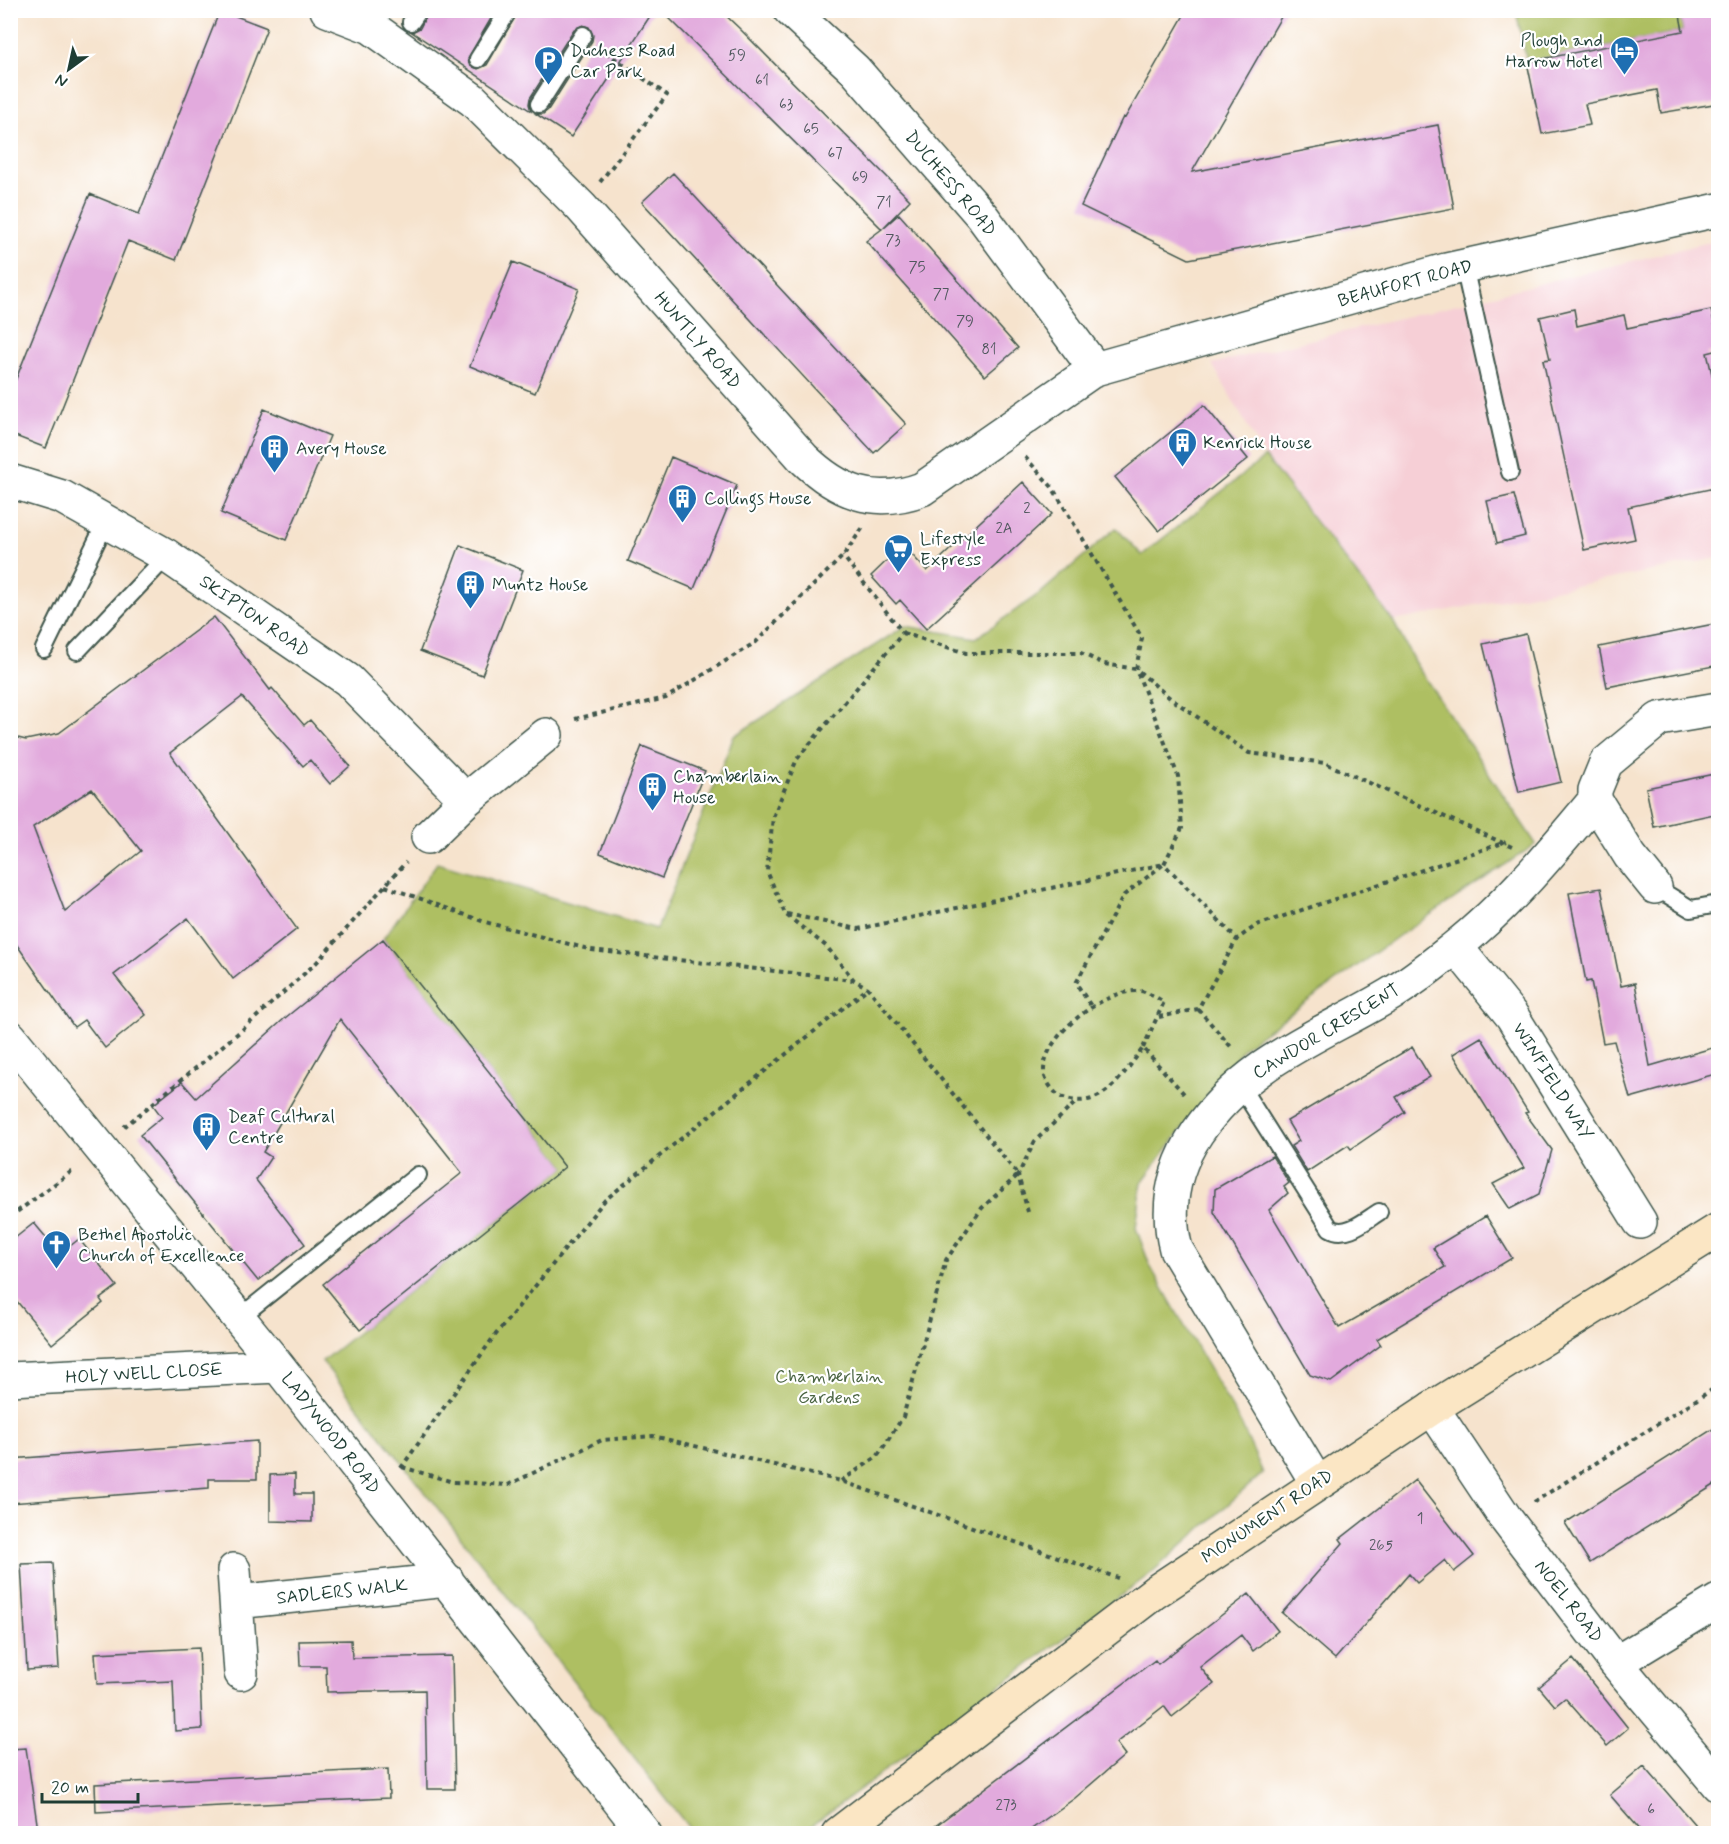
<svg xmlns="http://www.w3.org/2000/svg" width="1729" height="1844" font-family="Mynerve,sans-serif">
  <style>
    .built { fill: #f6cfd6 }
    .green { fill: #aebf62; stroke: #667e4b; stroke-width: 1.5 }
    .building { fill: #e2aadd; fill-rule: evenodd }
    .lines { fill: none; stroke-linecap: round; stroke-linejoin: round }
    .lane-casing { stroke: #3f564b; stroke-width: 20 }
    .street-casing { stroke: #3f564b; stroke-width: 36 }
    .secondary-casing { stroke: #3f564b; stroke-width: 36 }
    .path { stroke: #3f564b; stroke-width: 4; stroke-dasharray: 4.5 4.5; stroke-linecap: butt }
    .lane { stroke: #fff; stroke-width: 16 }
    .street { stroke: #fff; stroke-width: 33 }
    .secondary { stroke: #fbe6c4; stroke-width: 33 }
    .labels { text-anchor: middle; stroke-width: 4.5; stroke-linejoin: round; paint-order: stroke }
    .number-label { font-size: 15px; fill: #50585e }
    .poi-label { font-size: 18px; fill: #1f3d34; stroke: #fff; text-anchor: start }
    .street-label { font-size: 18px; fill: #1f3d34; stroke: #fff }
    .park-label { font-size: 18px; fill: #4a6442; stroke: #fff }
  </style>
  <rect width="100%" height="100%" fill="#fff"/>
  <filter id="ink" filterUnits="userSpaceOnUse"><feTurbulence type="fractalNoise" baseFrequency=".0167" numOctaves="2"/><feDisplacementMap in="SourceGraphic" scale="12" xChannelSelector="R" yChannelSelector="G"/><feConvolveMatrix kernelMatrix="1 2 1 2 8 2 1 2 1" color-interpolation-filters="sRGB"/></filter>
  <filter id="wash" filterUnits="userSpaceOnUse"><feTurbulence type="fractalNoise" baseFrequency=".008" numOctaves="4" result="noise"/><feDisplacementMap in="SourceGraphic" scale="24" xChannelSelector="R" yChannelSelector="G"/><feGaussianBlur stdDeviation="1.35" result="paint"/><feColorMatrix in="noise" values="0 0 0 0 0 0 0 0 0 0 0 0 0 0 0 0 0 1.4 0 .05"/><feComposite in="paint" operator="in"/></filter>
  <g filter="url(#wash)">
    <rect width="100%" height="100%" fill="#f6e3cd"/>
    <!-- built -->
    <path class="built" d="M1718 240V558L1393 621 1265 457 1212 364Z"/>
    <!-- green -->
    <path class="green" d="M1516 11H1679L1683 31 1527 62Z
      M1265 457 1393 621 1415 663 1536 844 1400 935 1244 1047 1142 1182 1136 1228 1150 1266 1241 1424 1263 1473 1150 1574 801 1833H693L322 1361 565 1167 383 939 437 863 657 929 734 736 905 626 976 638 1043 591 1116 528 1142 555Z"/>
    <g id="blocks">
      <!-- building -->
      <path class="building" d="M220 10 267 28 176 260 128 241 46 448 10 434V394L90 194 139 214Z
        M429 10H496L468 58 469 64 478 69 487 65 519 10H654L571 137 536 114H543L548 110 592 41 593 35 589 27 583 25 574 29 530 98 529 104 531 111 412 32 420 28Z
        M661 10H720L740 29 910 200 883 228 899 214 1018 348 985 376 866 241 882 229Z
        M1187 10H1285L1192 172 1438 125 1454 208 1189 259 1081 206 1123 117 1125 118Z
        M1679 10H1719V103L1661 113 1657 90 1585 104 1590 125 1542 134 1527 62 1683 31Z
        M673 173 906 424 874 453 642 202Z
        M513 262 579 289 535 393 470 366Z
        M1574 309 1577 326 1624 315 1627 328 1711 310 1719 343V350L1707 353 1719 404V487L1628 507 1635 539 1584 550 1543 360 1550 359 1540 317Z
        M1204 405 1248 459 1159 531 1115 477Z
        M264 409 330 436 286 540 221 513Z
        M671 457 737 485 694 589 628 561Z
        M1023 482 1052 514 926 629 900 600 896 604 871 576 903 545 927 571Z
        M1514 495 1525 536 1497 543 1487 501Z
        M460 545 523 570 482 675 420 651Z
        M214 617 270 690 272 688 304 725 310 720 350 766 330 784 310 760 303 766 242 697 170 753 297 929 233 979 188 918 114 975 146 1015 105 1048 84 1020 74 1027 10 935V736L26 740 59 733ZM92 789 141 851 65 912 33 827Z
        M1719 623V665L1607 687 1599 647Z
        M1526 634 1561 782 1519 792 1483 644Z
        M642 746 705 771 662 878 600 853Z
        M1719 773V813L1654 827 1646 788Z
        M1601 888 1621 986 1635 983 1650 1066 1719 1046V1073L1630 1098 1614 1041 1603 1043 1591 981 1586 982 1569 893Z
        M383 939 565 1167 360 1330 323 1284 462 1173 340 1019 263 1152 271 1157 256 1180 305 1244 258 1281 140 1135 162 1117 153 1105 182 1082 196 1098 285 1018Z
        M1481 1037 1528 1112 1525 1113 1552 1150 1539 1194 1510 1209 1493 1184 1524 1168 1453 1054Z
        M1412 1047 1430 1077 1396 1097 1405 1112 1351 1149 1348 1145 1307 1172 1291 1146 1299 1141 1287 1121Z
        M1272 1156 1289 1183 1284 1187 1288 1193 1269 1210 1339 1328 1445 1267 1433 1248 1486 1216 1512 1258 1377 1339 1381 1345 1331 1382 1310 1375 1214 1212 1215 1189Z
        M34 1223 60 1254 79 1239 117 1286 100 1299 103 1303 52 1344 10 1293V1242Z
        M1719 1425V1482L1590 1563 1565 1523Z
        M257 1441V1479H209V1488L10 1503V1459Z
        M295 1474V1494H312V1522L270 1521V1475Z
        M1415 1480 1474 1556 1454 1572 1445 1560 1417 1583 1409 1574 1335 1659 1282 1613 1343 1543 1340 1539Z
        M53 1563 59 1668 27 1670 21 1564Z
        M1249 1594 1278 1631 1253 1651 1241 1635 1200 1667 1214 1684 1172 1717 1164 1706 1116 1743 1125 1755 1075 1798 1026 1833H926L1155 1660 1158 1664Z
        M351 1640 352 1658 452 1656 455 1789H427L425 1690 327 1692 326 1666H300L299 1641Z
        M199 1648 202 1729 175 1731 173 1681 97 1684 95 1653Z
        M1573 1659 1628 1728 1607 1746 1565 1698 1555 1706 1539 1687Z
        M26 1748 38 1830 10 1833V1749Z
        M1644 1766 1702 1833H1643L1610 1795Z
        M388 1769 389 1798 96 1812 95 1784Z"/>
    </g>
  </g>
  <g filter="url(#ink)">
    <use href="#blocks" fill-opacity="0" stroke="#3f564b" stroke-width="1.5"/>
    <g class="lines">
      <defs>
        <path id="lane" d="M411 22 419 10
          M478 59 509 10
          M539 104 583 35
          M1464 266 1510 472
          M44 649 107 520
          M77 651 167 556
          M1655 887 1691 909 1718 904
          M1239 1084 1330 1228C1346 1238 1366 1220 1379 1212
          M239 1318 418 1175"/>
        <path id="street" d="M327 10 371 27 473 100 581 207 803 458C838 492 874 507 922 489L1095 369 1446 270 1718 210
          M790 10 855 70 982 216 1095 369
          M10 481 62 497 167 556 348 680 466 800
          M1595 800 1630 856 1655 887
          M428 837 466 800 546 735
          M1456 947 1512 1016 1640 1222
          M10 1037 278 1366 645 1834
          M10 1379 278 1366
          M1432 1408 1506 1519 1616 1663 1718 1785
          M1317 1483 1176 1249C1165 1207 1173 1169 1197 1133 1246 1061 1319 1037 1391 994 1413 981 1434 964 1454 948 1507 906 1552 852 1595 800V790L1606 763 1659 719 1718 709
          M234 1570 241 1673
          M237 1602 447 1580
          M1616 1663 1718 1601"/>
        <path id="secondary" d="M838 1834 1155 1592 1432 1408 1718 1230"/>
      </defs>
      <!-- lane casing -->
      <use href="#lane" class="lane-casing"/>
      <!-- street casing -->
      <use href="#street" class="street-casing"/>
      <!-- secondary casing -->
      <use href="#secondary" class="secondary-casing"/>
      <!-- path -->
      <path class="path" d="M600 182 667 95 607 53
        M1025 457 1052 487 1142 638 1136 669 1178 776 1182 828 1164 864 1237 939
        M903 633 966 653H1081L1104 664 1136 669 1170 698 1249 753 1325 763 1512 847
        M575 719 666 698 756 642 843 556 864 526
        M385 886 485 922 592 950 852 980
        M787 914 858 929 1164 864 1124 895 1076 983 1091 1006
        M1198 1009 1233 1049
        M1159 1017 1198 1009 1237 939 1257 925 1506 842
        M1143 1048 1164 1002C1157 998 1146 991 1139 991 1104 989 1043 1036 1044 1071 1044 1080 1054 1093 1061 1097 1101 1113 1122 1076 1143 1048L1186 1096
        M124 1127 243 1029 316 963 406 862
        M1028 1212 1018 1175 1035 1141 1075 1103
        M10 1217 75 1169
        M402 1467 453 1482 508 1485 602 1440 653 1436 841 1481 1118 1578
        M401 1468 493 1338 605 1200 868 988
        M841 1481 877 1457 903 1417 946 1260 982 1208 1018 1175 868 988 854 980 826 946 785 914 767 871 773 817 797 759 903 633 843 556
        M1534 1502 1718 1386"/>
      <!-- lane -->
      <use href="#lane" class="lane"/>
      <!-- street -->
      <use href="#street" class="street"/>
      <!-- secondary -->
      <use href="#secondary" class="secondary"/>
    </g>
  </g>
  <!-- icons -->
  <defs>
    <symbol id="hotel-pin" viewBox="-11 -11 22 30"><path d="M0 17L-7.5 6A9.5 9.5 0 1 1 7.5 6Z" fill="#1f6fb2" stroke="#fff"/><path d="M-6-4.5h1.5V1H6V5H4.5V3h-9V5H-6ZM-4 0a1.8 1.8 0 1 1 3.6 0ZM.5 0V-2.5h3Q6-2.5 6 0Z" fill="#fff"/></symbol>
    <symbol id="parking-pin" viewBox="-11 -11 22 30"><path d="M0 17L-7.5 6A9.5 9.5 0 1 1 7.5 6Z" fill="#1f6fb2" stroke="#fff"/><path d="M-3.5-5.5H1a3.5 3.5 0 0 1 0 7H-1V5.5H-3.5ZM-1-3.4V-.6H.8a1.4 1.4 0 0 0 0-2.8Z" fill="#fff"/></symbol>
    <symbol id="building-pin" viewBox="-11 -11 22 30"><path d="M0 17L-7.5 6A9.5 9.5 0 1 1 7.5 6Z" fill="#1f6fb2" stroke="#fff"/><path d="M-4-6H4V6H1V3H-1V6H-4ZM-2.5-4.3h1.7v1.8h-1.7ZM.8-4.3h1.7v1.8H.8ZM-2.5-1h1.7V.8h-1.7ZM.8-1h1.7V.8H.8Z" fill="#fff"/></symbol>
    <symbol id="supermarket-pin" viewBox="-11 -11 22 30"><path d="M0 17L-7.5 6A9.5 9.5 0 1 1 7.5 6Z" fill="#1f6fb2" stroke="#fff"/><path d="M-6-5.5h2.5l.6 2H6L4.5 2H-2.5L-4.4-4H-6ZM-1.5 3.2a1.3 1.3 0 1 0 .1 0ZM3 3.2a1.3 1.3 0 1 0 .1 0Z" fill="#fff"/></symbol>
    <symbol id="church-pin" viewBox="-11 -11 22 30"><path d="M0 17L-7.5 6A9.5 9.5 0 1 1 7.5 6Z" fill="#1f6fb2" stroke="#fff"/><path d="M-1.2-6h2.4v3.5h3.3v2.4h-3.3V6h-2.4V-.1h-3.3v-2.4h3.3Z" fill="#fff"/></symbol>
  </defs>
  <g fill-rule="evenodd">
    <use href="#hotel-pin" x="1608" y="34" width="33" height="45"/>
    <use href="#parking-pin" x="532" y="44" width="33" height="45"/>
    <use href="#building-pin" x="1166" y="426" width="33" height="45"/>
    <use href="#building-pin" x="258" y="432" width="33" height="45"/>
    <use href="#building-pin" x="666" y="482" width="33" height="45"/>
    <use href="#supermarket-pin" x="882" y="532" width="33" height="45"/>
    <use href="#building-pin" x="454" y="568" width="33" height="45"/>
    <use href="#building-pin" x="636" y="770" width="33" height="45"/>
    <use href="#building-pin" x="190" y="1110" width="33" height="45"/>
    <use href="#church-pin" x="40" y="1228" width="33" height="45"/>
  </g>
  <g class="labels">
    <!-- number labels -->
    <g class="number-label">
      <text x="737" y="60">59</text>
      <text x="762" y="85">61</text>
      <text x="786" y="109">63</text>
      <text x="811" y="134">65</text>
      <text x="835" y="158">67</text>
      <text x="860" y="182">69</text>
      <text x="884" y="207">71</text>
      <text x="893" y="245">73</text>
      <text x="917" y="272">75</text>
      <text x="941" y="299">77</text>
      <text x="965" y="326">79</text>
      <text x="989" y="354">81</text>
      <text x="1027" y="513">2</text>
      <text x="1004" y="533">2A</text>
      <text x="1420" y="1523">1</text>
      <text x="1381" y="1550">265</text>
      <text x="1006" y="1810">273</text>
      <text x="1651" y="1814">6</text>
    </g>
    <!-- poi labels -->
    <g class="poi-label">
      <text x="1603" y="46" text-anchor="end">Plough and<tspan x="1603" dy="21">Harrow Hotel</tspan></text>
      <text x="570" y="56">Duchess Road<tspan x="570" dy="21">Car Park</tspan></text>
      <text x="1203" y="448">Kenrick House</text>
      <text x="296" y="454">Avery House</text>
      <text x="704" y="504">Collings House</text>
      <text x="920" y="544">Lifestyle<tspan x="920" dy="21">Express</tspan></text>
      <text x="492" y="590">Muntz House</text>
      <text x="673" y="782">Chamberlain<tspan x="673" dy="21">House</tspan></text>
      <text x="228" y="1122">Deaf Cultural<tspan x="228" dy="21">Centre</tspan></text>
      <text x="78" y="1240">Bethel Apostolic<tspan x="78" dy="21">Church of Excellence</tspan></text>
    </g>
    <!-- street labels -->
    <g class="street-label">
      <text transform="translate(951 183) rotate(50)" y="6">DUCHESS ROAD</text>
      <text transform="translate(1405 283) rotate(-15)" y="6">BEAUFORT ROAD</text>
      <text transform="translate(698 340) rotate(49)" y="6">HUNTLY ROAD</text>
      <text transform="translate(255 616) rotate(35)" y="6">SKIPTON ROAD</text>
      <text transform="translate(1326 1031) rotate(-31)" y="6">CAWDOR CRESCENT</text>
      <text transform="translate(1553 1081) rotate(58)" y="6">WINFIELD WAY</text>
      <text transform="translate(144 1373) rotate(-3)" y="6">HOLY WELL CLOSE</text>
      <text transform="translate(331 1433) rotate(52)" y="6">LADYWOOD ROAD</text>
      <text transform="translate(1267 1516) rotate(-34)" y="6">MONUMENT ROAD</text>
      <text transform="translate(342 1591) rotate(-6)" y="6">SADLERS WALK</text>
      <text transform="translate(1569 1601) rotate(52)" y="6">NOEL ROAD</text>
    </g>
    <!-- park labels -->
    <g class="park-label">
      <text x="829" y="1382">Chamberlain<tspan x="829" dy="21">Gardens</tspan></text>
    </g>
  </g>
  <!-- margin -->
  <rect width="1729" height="1844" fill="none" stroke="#fff" stroke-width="36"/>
  <!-- north arrow -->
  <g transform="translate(69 69) rotate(213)" stroke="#ffffff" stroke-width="4.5" paint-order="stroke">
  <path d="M0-4.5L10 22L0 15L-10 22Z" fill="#1f3d34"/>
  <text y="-9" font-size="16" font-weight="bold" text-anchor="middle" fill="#1f3d34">N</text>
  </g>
  <!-- scale -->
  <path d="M42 1793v9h96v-9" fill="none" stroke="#1f3d34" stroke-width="3"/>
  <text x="51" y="1793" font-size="18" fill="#1f3d34" stroke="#ffffff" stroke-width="4.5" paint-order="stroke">20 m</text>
</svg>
